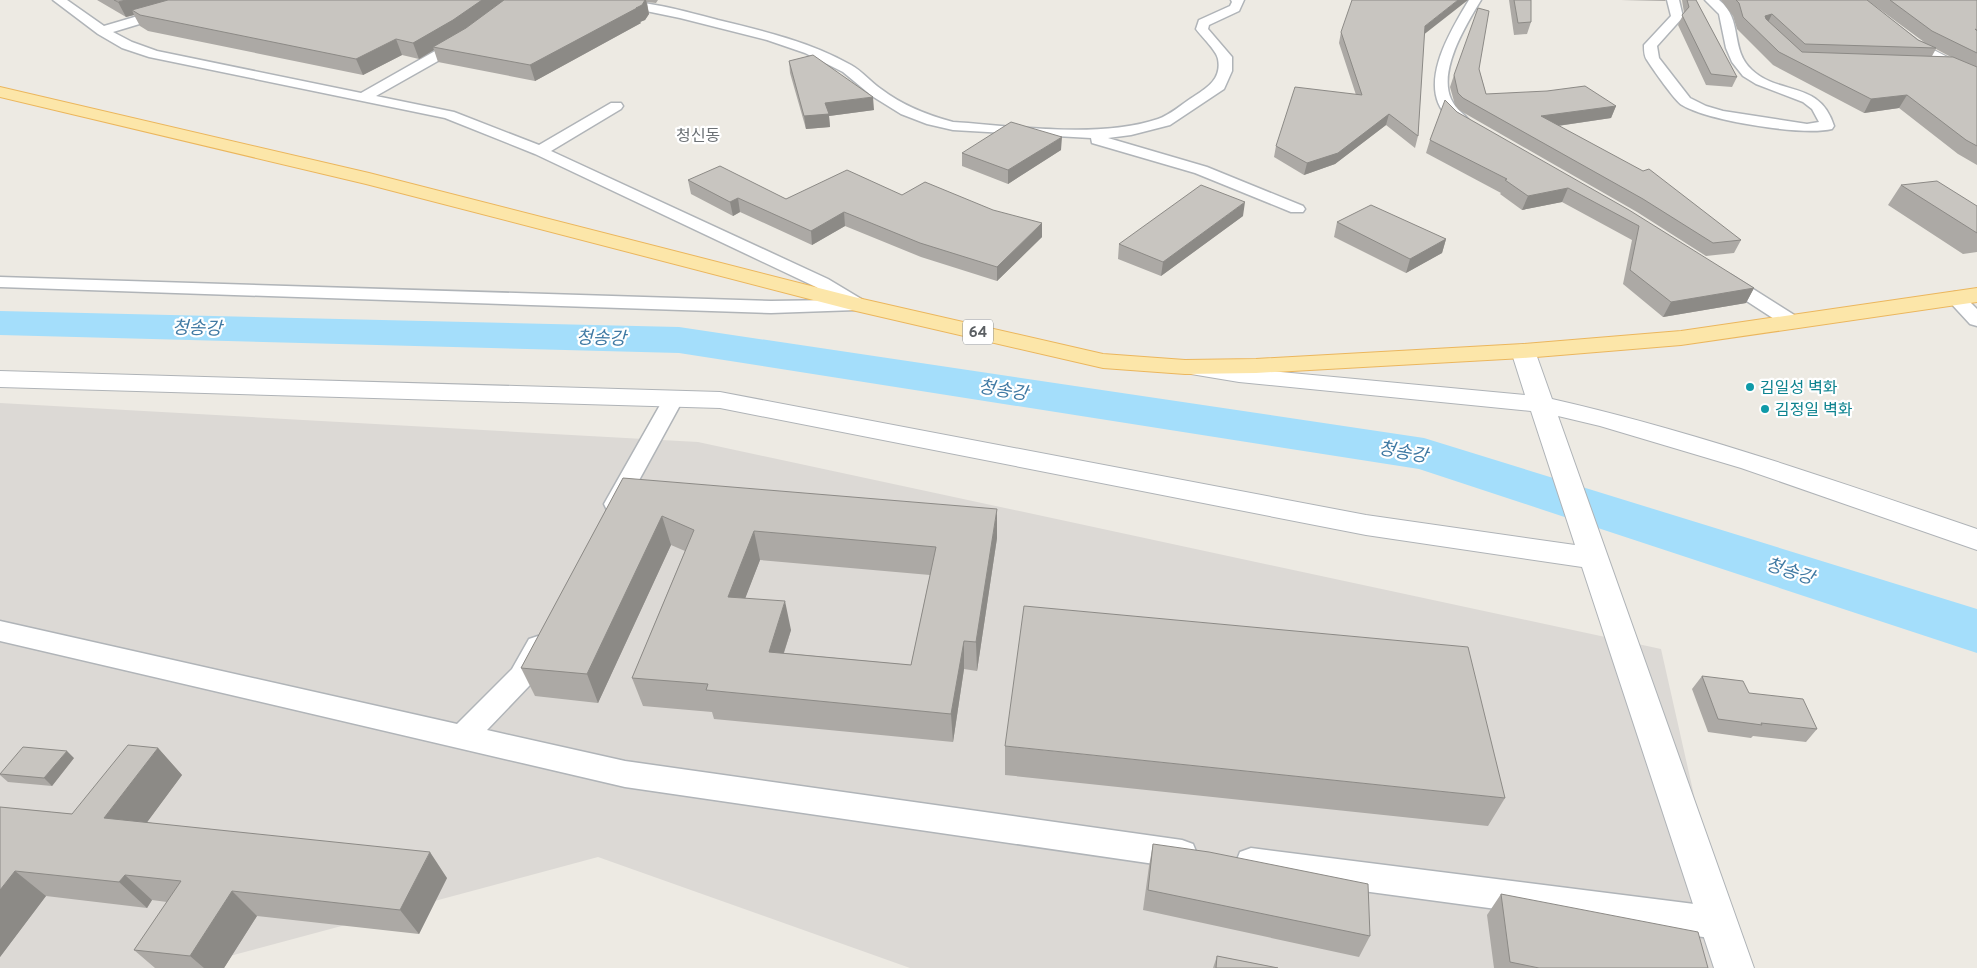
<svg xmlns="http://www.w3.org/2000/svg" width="1977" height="968" font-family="Overpass,'Noto Sans KR',sans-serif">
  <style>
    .industrial { fill: #dcd9d5 }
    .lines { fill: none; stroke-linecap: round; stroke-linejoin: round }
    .river { fill: #a4defb; fill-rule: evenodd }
    .street-casing { stroke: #b0b4b8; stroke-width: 3 }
    .secondary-casing { stroke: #afb3b7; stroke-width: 2 }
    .primary-casing { stroke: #ebb65d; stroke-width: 2 }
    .street { fill: #fff; fill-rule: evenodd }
    .secondary { fill: #fff; fill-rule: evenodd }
    .primary { fill: #fce6a9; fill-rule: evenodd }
    .wall { fill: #aca9a5; fill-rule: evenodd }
    .shaded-wall { fill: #8c8a86 }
    .building { fill: #c8c5c0; stroke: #8c8a86; fill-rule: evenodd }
    .culture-dot { fill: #0f9aa8; stroke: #fff; stroke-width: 2 }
    .labels { text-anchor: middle; stroke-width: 4.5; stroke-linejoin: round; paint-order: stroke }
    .shield { fill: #fff; stroke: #8c8f92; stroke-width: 1 }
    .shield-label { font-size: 15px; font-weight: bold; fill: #5b5f63 }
    .far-quarter-label { font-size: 16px; fill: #6c7175; stroke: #fff }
    .culture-label { font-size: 16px; fill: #0d838f; stroke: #fff; text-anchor: start }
    .water-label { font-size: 18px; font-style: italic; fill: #407aa4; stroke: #fff }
  </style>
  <rect width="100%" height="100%" fill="#edeae3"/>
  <!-- industrial -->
  <path class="industrial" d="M0 403 698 442 1661 649 1733 968H910L598 857 185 968H0Z"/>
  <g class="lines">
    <!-- river -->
    <path class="river" d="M0 311 679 327 1424 438 1977 609V653L1419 469 679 353 0 335Z"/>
    <defs>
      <path id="street" d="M53 0H67L104 26 192 0H211L209 3 113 32 132 42 157 51 361 93 458 38H468L469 41 468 44 376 96 454 112 539 145 611 103H621L623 106 621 109 551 151 828 279 863 300 865 304 863 308 856 310 771 313 0 287V277L771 301 836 300 816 287 535 154 445 118 149 57 122 48 98 34Z
        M606 0C644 0 681 10 718 20 764 31 810 42 851 65 862 71 871 82 881 89 902 105 927 115 953 122 1015 126 1098 139 1158 119 1170 115 1182 104 1193 97 1207 88 1222 79 1218 59 1217 51 1201 36 1196 29L1199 20 1230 6 1232 2 1231 0H1244L1239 11 1209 25 1208 29 1232 57V71L1224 89 1170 125 1131 135 1108 138 1207 167 1303 206 1305 209 1303 212H1291L1195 173 1092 143 1091 138 953 130 927 124 901 114 872 96 843 72 805 53 767 40 680 18 612 4Z
        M1469 0H1481C1466 25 1438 70 1451 99 1456 110 1465 114 1471 123L1469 126C1460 128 1456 123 1449 118 1415 87 1451 30 1469 0Z
        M1667 0H1679L1683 17 1657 46 1659 58 1690 98 1706 106 1723 111 1807 124 1819 122 1812 109 1803 102 1756 84 1743 76 1732 62 1726 48 1719 14 1705 0H1719C1744 20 1729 49 1752 70 1780 96 1820 80 1834 126L1832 129C1803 136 1708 121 1682 105 1675 101 1652 68 1647 60 1644 56 1644 50 1644 45L1671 16Z
        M1725 274 1731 275 1799 318 1801 322 1799 326 1792 328 1785 326 1719 283 1716 279 1719 275Z
        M1955 292 1962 294 1977 309V326L1970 324 1946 298 1948 294Z
        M674 392 681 393 684 398 626 504 623 510 615 512 607 510 604 504 664 398 667 393Z
        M0 621 457 724 512 669 529 639 538 636 547 639 551 646 530 685 487 730 625 761 1182 840 1193 844 1197 854 1193 864 1182 868 625 787 0 641Z
        M1251 848 1718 907 1729 912 1734 923 1729 934 1718 939 1251 876 1240 872 1236 862 1240 852Z"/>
      <path id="secondary" d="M1848 0H1864L1924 45 1977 72V83L1912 51Z
        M1523 344 1531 346 1535 351 1552 399C1697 432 1836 481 1977 529V550L1741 468 1600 426 1558 416 1754 968H1714L1582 567 1366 535 720 408 0 387V371L720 392 1366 515 1575 545 1531 411 1239 382 1185 373 1182 368 1185 363 1194 361 1239 368 1525 395 1511 351 1515 346Z"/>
      <path id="primary" d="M0 87 369 173 858 298 1103 354 1185 360 1256 359 1523 344 1681 331 1977 288V302L1681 345 1523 358 1256 373 1185 374 1103 368 856 311 366 184 0 97Z"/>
    </defs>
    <!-- street casing -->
    <use href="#street" class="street-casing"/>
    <!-- secondary casing -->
    <use href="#secondary" class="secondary-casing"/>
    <!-- primary casing -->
    <use href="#primary" class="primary-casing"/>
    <!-- street -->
    <use href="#street" class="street"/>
    <!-- secondary -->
    <use href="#secondary" class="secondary"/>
    <!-- primary -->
    <use href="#primary" class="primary"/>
  </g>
  <!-- wall -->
  <path class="wall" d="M97 0H658L656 3 647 2 649 14 645 20 640 22 641 23 535 81 438 62 434 50 419 59 402 55 363 75 148 31 140 26 134 15 126 17Z
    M1509 0H1531V22L1527 34 1514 35Z
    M1621 0H1666L1665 1Z
    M1682 0H1696L1737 77 1732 87 1706 85 1678 25 1684 13Z
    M1721 0H1867L1918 40 1924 42 1867 0H1977V165L1958 154 1899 108 1864 113 1773 65 1737 29 1733 16ZM1936 49 1951 57 1932 56Z
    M1341 32 1424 34 1418 136 1415 148 1386 125 1335 164 1304 175 1274 157 1276 146 1356 95 1339 43Z
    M789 61 874 110 829 116 830 127 806 129 790 73Z
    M1479 69 1486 94 1616 106 1611 118 1558 126 1741 240 1734 253 1706 256 1637 212 1459 110 1455 105 1450 87 1454 75Z
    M1457 112 1754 288 1746 303 1663 317 1623 284 1632 240 1562 202 1522 210 1500 194 1501 193 1426 153 1430 140Z
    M1061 150 1008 184 962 166V153Z
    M688 180 786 199 902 195 1042 237 997 281 921 257 845 226 812 245 740 212 733 216 691 194Z
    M1901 185 1977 206V252L1963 254 1888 205Z
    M1243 216 1161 276 1118 259 1119 244Z
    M1337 222 1446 239 1442 253 1406 273 1334 237Z
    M623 478 997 538 977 671 964 669 953 742 714 719 712 712 643 706 632 678 685 551 671 545 598 703 535 696 521 668ZM760 560 930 575 911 665 784 653 791 630 745 598Z
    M1702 676 1749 693 1817 729 1806 742 1753 736 1751 738 1708 732 1692 689Z
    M1005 746 1505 798 1488 826 1005 775Z
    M158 748 182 775 147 822 447 878 419 934 257 916 224 968H155L134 950 167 902 152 900 147 908 46 896 0 957V807L72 814Z
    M74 758 52 786 8 782 0 775V774Z
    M1153 844 1370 936 1359 957 1143 910 1149 866Z
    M1501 894 1708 968H1494L1487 915Z
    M1217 956 1278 968H1213Z"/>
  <!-- shaded-wall -->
  <path class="shaded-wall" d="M126 0H185L132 10 134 15 126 17 118 2Z
    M482 0H517L458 35 433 47 434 50 419 59 413 43Z
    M645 0H646L649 14 645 20 640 22 641 23 535 81 530 65 636 8Z
    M1458 0H1468L1422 36 1425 26Z
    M1772 14 1766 27 1765 16Z
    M396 39 402 55 363 75 356 59Z
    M1907 95 1899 108 1864 113 1871 99Z
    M873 97 874 110 829 116 830 127 806 129 804 116 825 103Z
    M1616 106 1611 118 1536 129 1541 116Z
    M1389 114 1386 125 1335 164 1304 175 1307 163Z
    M1062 137 1061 150 1008 184V170Z
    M1568 188 1562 202 1522 210 1528 196Z
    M738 198 740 212 733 216 730 202Z
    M1245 202 1243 216 1161 276 1163 262Z
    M844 212 845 226 812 245 811 231Z
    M1042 223V237L997 281V267Z
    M1446 239 1442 253 1406 273 1410 259Z
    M1754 288 1746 303 1663 317 1671 302Z
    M997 509V538L977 671 976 642Z
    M662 516 671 545 598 703 587 674Z
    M754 531 760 560 735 625 728 597Z
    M785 601 791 630 775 680 769 652Z
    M964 641V669L953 742 951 714Z
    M158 748 182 775 131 844 104 818Z
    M67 751 74 758 52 786 44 778Z
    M430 852 447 878 419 934 400 910Z
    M15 871 46 896 0 957V890Z
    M125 875 152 900 147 908 119 882Z
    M232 891 257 916 224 968H204L190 956Z"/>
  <!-- building -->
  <path class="building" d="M114 0H126L118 2Z
    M168 0H482L453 20 413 43 396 39 356 59 140 15 132 10Z
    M504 0H645L642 5 636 8H637L530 65 433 47 466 28Z
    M1352 0H1458L1425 26 1418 136 1389 114 1338 153 1307 163 1276 146 1295 87 1362 95 1341 32Z
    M1514 0H1531V22L1518 23Z
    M1687 0H1696L1737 77 1711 74 1682 15 1689 7Z
    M1736 0H1867L1918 40 1936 48 1805 44 1772 14 1765 16 1766 19 1802 52 1953 57 1977 67V146L1966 140 1907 95 1871 99 1779 52 1743 17 1739 3Z
    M1890 0H1977V30L1975 29 1977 31V53L1932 31Z
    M1478 8 1489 11 1479 69 1486 94 1547 91 1585 86 1616 106 1541 116 1643 171 1649 169 1741 240 1713 243 1643 199 1463 98 1458 93 1454 75Z
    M813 55 873 97 825 103 829 114 804 116 789 61Z
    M1445 100 1457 112 1629 210 1754 288 1671 302 1630 270 1639 226 1568 188 1528 196 1505 180 1507 179 1430 140Z
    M1011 122 1062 137 1008 170 962 153Z
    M720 166 786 199 847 170 902 195 925 182 993 210 1042 223 997 267 920 243 844 212 811 231 738 198 730 202 688 180Z
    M1937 181 1977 206V233L1901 185Z
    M1201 185 1245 202 1163 262 1119 244Z
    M1371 205 1446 239 1410 259 1337 222Z
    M623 478 997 509 976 642 964 641 951 714 706 690 708 684 632 678 694 530 662 516 587 674 521 668ZM754 531 936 547 911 665 769 652 785 601 728 597Z
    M1024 606 1468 647 1505 798 1005 746Z
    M1702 676 1743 681 1749 693 1803 699 1817 729 1761 723 1762 725 1718 719Z
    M128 745 158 748 104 818 430 852 400 910 232 891 190 956 134 950 181 881 125 875 119 882 15 871 0 890V807L72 814Z
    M23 747 67 751 44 778 0 774Z
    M1153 844 1209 852 1368 884 1370 936 1148 890Z
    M1501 894 1698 932 1708 968H1539L1510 962Z
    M1217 956 1278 968H1216Z"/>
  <!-- markers -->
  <g class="culture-dot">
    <circle cx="1750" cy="387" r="5"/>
    <circle cx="1765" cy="409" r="5"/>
  </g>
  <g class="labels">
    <!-- shield labels -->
    <rect class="shield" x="963" y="319.5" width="30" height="25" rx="4"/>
    <g class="shield-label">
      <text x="978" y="337">64</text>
    </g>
    <!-- far-quarter labels -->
    <g class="far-quarter-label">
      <text x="698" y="141">청신동</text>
    </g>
    <!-- culture labels -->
    <g class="culture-label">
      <text x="1760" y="393">김일성 벽화</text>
      <text x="1775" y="415">김정일 벽화</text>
    </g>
    <!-- water labels -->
    <g class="water-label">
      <text transform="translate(197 328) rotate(1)" y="6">청송강</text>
      <text transform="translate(601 338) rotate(1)" y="6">청송강</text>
      <text transform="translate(1003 390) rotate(9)" y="6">청송강</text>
      <text transform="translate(1403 452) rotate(10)" y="6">청송강</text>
      <text transform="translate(1790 571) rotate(18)" y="6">청송강</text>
    </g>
  </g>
</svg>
